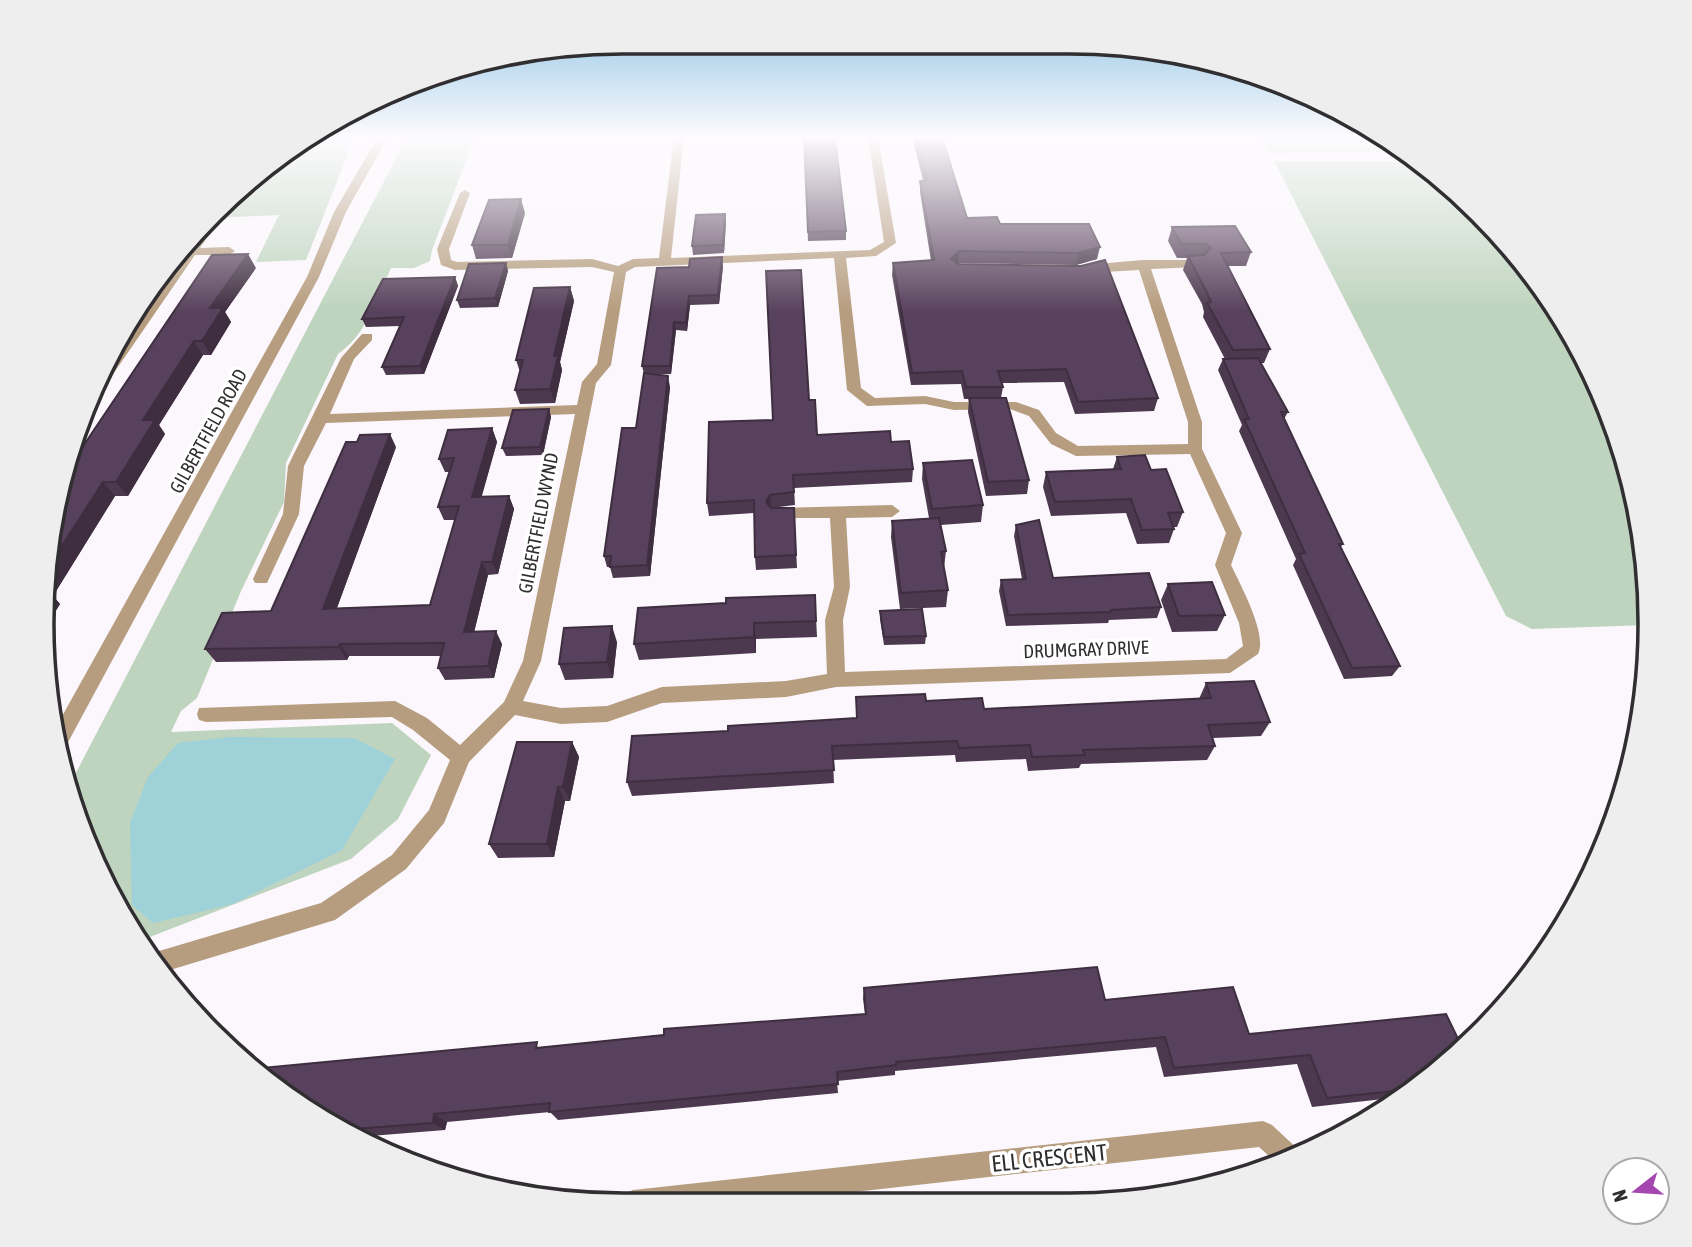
<svg xmlns="http://www.w3.org/2000/svg" width="1692" height="1247" font-family="'Asap Condensed',sans-serif">
  <style>
    .green { fill: #bed4be }
    .water { fill: #9ed1d8 }
    .lines { fill: none; stroke-linecap: round; stroke-linejoin: round }
    .minor { fill: #b69d7f; fill-rule: evenodd }
    .wall { fill: #4c384f }
    .shaded-wall { fill: #3e2e40 }
    .building { fill: #58415c; stroke: #3e2e40; stroke-width: 2 }
    .labels { text-anchor: middle; stroke-width: 7; stroke-linejoin: round; paint-order: stroke }
    .street-label { font-size: 19px; fill: #302e30; stroke: #fff }
    .near-street-label { font-size: 23px; fill: #302e30; stroke: #fff }
    .rim { fill: none; stroke: #302e30; stroke-width: 3.5 }
  </style>
  <rect width="100%" height="100%" fill="#fbf7fc"/>
  <!-- green -->
  <path class="green" d="M312 137H351L344 150 349 151 306 260 256 262 279 215 214 218Z
    M407 137H475L432 250 430 261 414 268H391C377 299 366 335 338 354L286 463 284 502 241 591 197 698 181 711 171 732 392 723 431 755 398 819 351 859 142 940 73 811 68 788Z
    M1262 137H1385L1405 152 1268 153Z
    M1274 161 1415 162 1530 270 1590 367 1630 473 1649 586 1647 625 1532 629 1506 616Z"/>
  <!-- water -->
  <path class="water" d="M230 737 354 738 395 759 342 850 233 904 153 923 132 905 130 823 148 777 178 743Z"/>
  <g class="lines">
    <!-- minor -->
    <path class="minor" d="M378 137H388L346 212 319 277 66 746 60 748 56 727 307 277 334 212Z
      M674 137H684L671 258 870 250 884 242 868 137H878L896 243 876 256 846 258 861 388 875 398 925 396 954 402H1016L1039 410 1056 433 1078 446 1188 444V422L1139 270 1086 273 1080 269 1086 265 1142 260H1202L1204 263 1198 267 1151 269 1202 422V449L1242 533 1231 565C1240 584 1268 635 1258 654L1230 673 836 687 786 697 662 703 607 722 561 724 515 715 469 762 444 823 406 869 335 920 160 973 149 954 321 903 392 855 429 810 450 760 413 730 392 717 206 722 199 720 197 714 199 708 395 701 427 718 460 745 504 702 523 661 575 414 326 423 304 466 299 514 267 583H255L253 579 283 514 288 466 341 358 362 334H372V340L354 359 330 414 577 405 582 382 597 364 614 272 592 267 455 270 441 265 437 249 460 193 465 190 470 193 449 249 451 260 457 262 592 259 618 266 633 259 659 258ZM834 258 847 390 867 406 925 404 954 410 1010 409 1029 416 1051 444 1076 456 1190 454 1226 533 1215 565 1239 623 1243 646 1226 659 845 672 843 620 850 587 846 518 892 517 900 511 892 505 778 508 772 510 770 514 772 518H830L834 587 825 620 827 674 786 681 662 687 607 706 561 708 523 701 541 661 596 383 611 365 626 272 635 267Z
      M208 225 214 228 200 248 229 247 235 251 229 255H195L98 396 92 397 100 374 204 226Z
      M1263 1121 1272 1125 1303 1154 1278 1164 1259 1147 756 1203H620L624 1194 633 1190Z"/>
  </g>
  <!-- wall -->
  <path class="wall" d="M804 137 846 231V240L808 241Z
    M912 137H942L967 218 1000 224 1097 259 1076 265 958 263 1158 398 1154 411 1075 414 1064 382 1002 383 1003 387 1001 398 1029 480 1027 494 986 496 968 412 969 399H964L961 384 911 385 892 275 893 263 931 261 920 192V181L923 180Z
    M525 213 512 258 476 259 472 245Z
    M725 214 726 222 724 253 693 255 692 246Z
    M1172 227 1251 252 1246 266H1227L1270 349 1264 363H1261L1288 412 1284 419 1343 544 1340 548 1400 666 1392 676 1344 679 1293 565 1296 559 1239 431 1242 425 1218 370 1223 359H1225L1203 317 1204 312 1202 304 1183 270 1187 258H1177L1168 241Z
    M506 263 508 271 498 307 460 308 457 300Z
    M723 266 719 304 690 305 687 331 676 330 671 374 653 375 670 387 650 576 613 578 610 567H607L604 556 636 428 644 374 642 366 657 268Z
    M256 268 225 312 231 322 211 355H203L159 425 165 434 128 496H115L53 596 60 604 45 628 53 510Z
    M455 277 458 286 424 374 386 375 382 367 400 326 366 327 362 319Z
    M570 287 574 301 560 362 562 370 555 403 520 404 515 390 520 372 516 360Z
    M809 400 817 435 891 442 913 469 912 482 794 488 795 505 771 508H794L797 568 756 570 755 557 754 513 709 516 707 503 773 420Z
    M549 409 551 417 543 455 506 456 502 448Z
    M492 428 497 442 481 497 509 496 514 509 498 574 488 575 474 632 502 644 494 678 445 680 438 668 441 656H349L347 660 216 662 205 649 271 611 396 447 337 608 430 605 455 520H444L438 507 450 472H445L439 459Z
    M1117 457 1151 470 1183 512 1177 527H1174V529L1169 543 1137 544 1126 513 1051 516 1043 487 1046 472 1113 469Z
    M923 463 983 505 981 522 941 525 946 551 944 568 948 590 946 607 900 609 891 537 892 521 929 518 922 479Z
    M1016 525 1053 578 1161 607 1157 618 1109 620 1108 623 1006 626 999 591 1001 580 1022 579 1014 536Z
    M1168 584 1225 615 1217 631 1172 632 1161 600Z
    M815 595 817 637 756 639V653L639 660 634 644 726 603Z
    M880 611 926 636 925 644 884 645 880 619Z
    M617 642 613 678 565 680 559 664Z
    M1206 683 1270 722 1261 736 1213 738 1215 746 1207 760 1081 764 1079 768 1028 771 1026 759 956 762 955 755 833 760 834 783 632 796 627 782 728 731 856 718V697L926 701 984 709 1199 699Z
    M572 742 579 757 570 801H565L554 857 498 858 489 844Z
    M864 988 1105 1000 1249 1034 1422 1085 1401 1097 1312 1107 1297 1064 1164 1077 1156 1047 895 1071V1075L837 1081 838 1093 558 1120 550 1112 447 1122 445 1130 358 1137 333 1127 542 1047 865 1014 863 999Z"/>
  <!-- shaded-wall -->
  <path class="shaded-wall" d="M521 199 525 213 512 258 508 245Z
    M725 214 726 222 724 253 723 245Z
    M1100 247 1097 259 1076 265 1078 253Z
    M959 251 958 263 951 259Z
    M248 254 256 268 225 312 231 322 211 355 202 341 210 308Z
    M722 257 723 266 719 304 718 295Z
    M506 263 508 271 498 307 495 298Z
    M455 277 458 286 424 374 420 366Z
    M570 287 574 301 560 362 562 370 555 403 550 389 554 356Z
    M689 296 690 305 687 331 686 323Z
    M674 322 676 330 671 374 670 366Z
    M194 341 203 355 159 425 165 434 128 496 116 482 143 420Z
    M668 376 670 387 650 576 647 565Z
    M549 409 551 417 543 455 540 447Z
    M492 428 497 442 478 510 472 497Z
    M390 434 396 447 332 621 323 609Z
    M103 482 115 496 53 596 60 604 45 628 49 566Z
    M770 495 771 508 766 502Z
    M509 496 514 509 498 574 492 562Z
    M482 562 488 575 471 645 464 632Z
    M754 623 756 639V653L754 637Z
    M612 626 617 642 613 678 607 662Z
    M496 631 502 644 494 678 488 666Z
    M340 644 349 656 347 660 339 647Z
    M572 742 579 757 570 801 563 787Z
    M558 787 565 801 554 857 547 844Z
    M434 1114 447 1122 445 1130 433 1123Z"/>
  <!-- building -->
  <path class="building" d="M804 137H835L846 231 808 232Z
    M916 137H942L967 218 997 217 1000 224H1089L1100 247 1078 253 959 251 951 259 959 264 1081 266 1105 260 1158 398 1078 402 1066 369 998 371 1003 387H966L962 371 912 373 893 263 934 260 920 181 927 180Z
    M521 199 508 245H472L489 200Z
    M725 214 723 245 692 246 696 215Z
    M1235 226 1251 252 1221 253 1270 349 1233 350 1207 303 1211 302 1206 291 1188 256 1204 255 1211 248 1206 244H1181L1172 227Z
    M248 254 210 308H223L202 341H194L143 420H155L116 482H103L49 566 53 510 67 470 212 255Z
    M722 257 718 295 689 296 686 323 674 322 670 366H642L657 268 689 267 690 259Z
    M506 263 495 298 457 300 469 264Z
    M801 270 809 400H815L817 435 890 431 891 442 909 441 913 469 793 475 794 492 770 495 766 502 771 508H794L796 555 755 557 754 500 707 503 709 422 773 420 766 271Z
    M455 277 420 366 382 367 404 317 362 319 383 279Z
    M570 287 554 356H558L550 389 515 390 523 360H516L534 288Z
    M1258 358 1288 412H1281L1343 544H1339L1400 666 1352 668 1299 554 1305 553 1244 419H1249L1223 359Z
    M644 373 668 376 647 565 610 567 611 556H604L622 428H636Z
    M969 398H1006L1029 480 988 482Z
    M549 409 540 447 502 448 513 410Z
    M492 428 472 497 509 496 492 562H482L464 632 496 631 488 666 438 668 444 643 340 644 339 647 205 649 222 613 271 611 346 442H357L360 435 390 434 323 609 430 605 459 506 438 507 454 458 439 459 448 430Z
    M1145 455 1151 470 1166 469 1183 512 1168 513 1174 529 1142 530 1131 499 1055 502 1046 472 1121 469 1117 457Z
    M972 460 983 505 932 509 923 463Z
    M939 518 946 551 941 552 948 590 901 593 892 521Z
    M1039 520 1053 578 1149 573 1161 607 1111 610V612L1008 615 1001 580 1026 579 1016 525Z
    M1212 582 1225 615 1179 616 1168 584Z
    M815 595 816 621 754 623V637L634 644 638 608 726 603V598Z
    M922 609 926 636 884 637 880 611Z
    M612 626 607 662 559 664 564 628Z
    M1254 681 1270 722 1208 725 1215 746 1083 750 1085 755 1032 757 1030 745 959 748 957 741 832 746 834 770 627 782 632 736 728 731V726L857 718 856 697 925 694 926 701 982 698 984 709 1211 698 1206 683Z
    M517 742H572L563 787H558L547 844H489Z
    M1097 967 1105 1000 1233 987 1249 1034 1446 1014 1462 1047 1422 1085 1415 1089 1327 1098 1310 1055 1174 1068 1165 1037 896 1062V1065L837 1072 838 1084 549 1112 550 1103 434 1114 433 1123 340 1130 333 1127 251 1069 537 1042 536 1048 664 1035V1029L866 1014 864 988Z"/>
  <!-- sky -->
  <linearGradient id="sky" x2="0" y2="1"><stop stop-color="#8ac0e2"/><stop offset="0.44" stop-color="#fdfbfe"/><stop offset="1" stop-color="#fdfbfe" stop-opacity="0"/></linearGradient>
  <rect width="1692" height="312" fill="url(#sky)"/>
  <g class="labels">
    <!-- street labels -->
    <g class="street-label">
      <text transform="translate(208 431) rotate(-61)" y="7">GILBERTFIELD ROAD</text>
      <text transform="translate(538 523) rotate(-79)" y="7">GILBERTFIELD WYND</text>
      <text transform="translate(1086 649) rotate(-2)" y="7">DRUMGRAY DRIVE</text>
    </g>
    <!-- near-street labels -->
    <g class="near-street-label">
      <text transform="translate(1049 1158) rotate(-6)" y="8">ELL CRESCENT</text>
    </g>
  </g>
  <!-- crop -->
  <path d="M0 0H1692V1247H0ZM623 54H1069A569 569 0 0 1 1638 623V624A569 569 0 0 1 1069 1193H623A569 569 0 0 1 54 624V623A569 569 0 0 1 623 54Z" fill="#eee" fill-rule="evenodd"/>
  <path class="rim" d="M623 54H1069A569 569 0 0 1 1638 623V624A569 569 0 0 1 1069 1193H623A569 569 0 0 1 54 624V623A569 569 0 0 1 623 54Z"/>
  <!-- north arrow -->
  <g transform="translate(1636 1191) rotate(253)"><circle r="33" fill="#ffffff" stroke="#acabac" stroke-width="2"/>
  <path d="M0-5L12 26L0 18L-12 26Z" fill="#a547b0"/>
  <text y="-10" font-size="19" font-weight="bold" text-anchor="middle" fill="#302e30">N</text>
  </g>
</svg>
